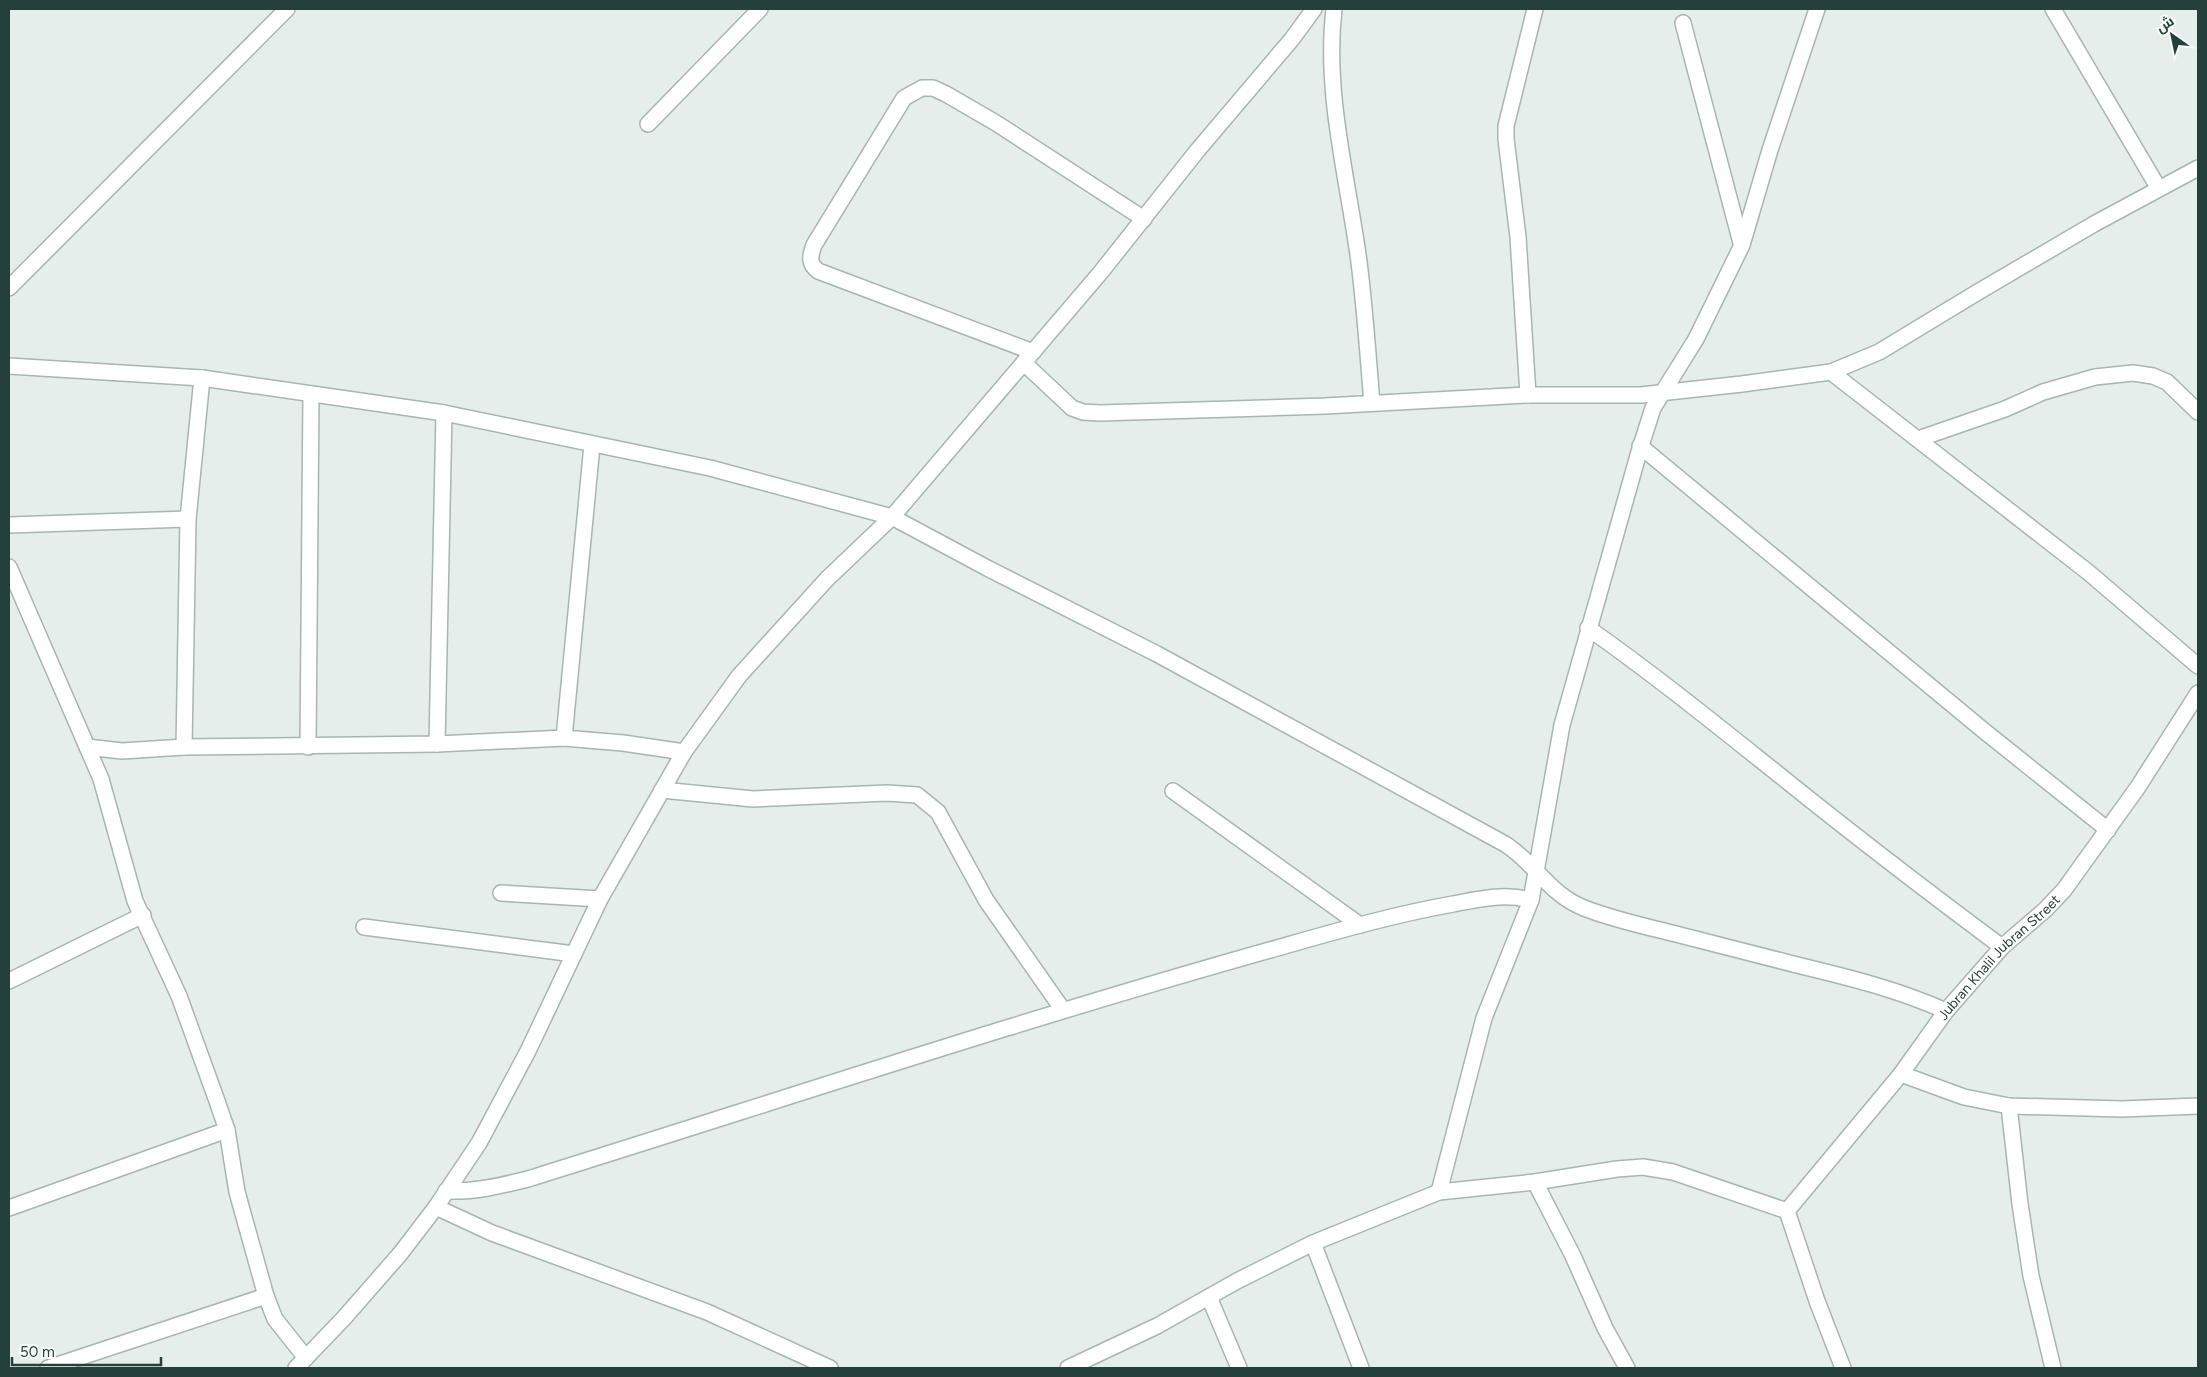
<svg xmlns="http://www.w3.org/2000/svg" width="2207" height="1377" font-family="Figtree,Cairo,sans-serif">
  <style>
    .lines { fill: none; stroke-linecap: round; stroke-linejoin: round }
    .minor-casing { stroke: #a7b6b2; stroke-width: 18 }
    .minor { stroke: #fff; stroke-width: 15 }
    .labels { text-anchor: middle; stroke-width: 4; stroke-linejoin: round; paint-order: stroke }
    .street-label { font-size: 14px; fill: #24403a; stroke: #f6faf8 }
  </style>
  <rect width="100%" height="100%" fill="#e5eeeb"/>
  <g class="lines">
    <defs>
      <g id="minor">
        <path d="M1334 9C1324 93 1348 179 1359 262 1365 309 1368 356 1372 403"/>
        <path d="M2053 9 2159 189"/>
        <path d="M1683 23 1741 243"/>
        <path d="M648 124 760 9"/>
        <path d="M9 288 287 9"/>
        <path d="M1033 352 818 271C808 263 810 256 814 245L904 98 922 88H933L946 94 996 123 1144 219"/>
        <path d="M1024 363 1072 408 1083 412 1100 413 1325 406 1528 395H1641L1742 384 1831 372 1879 352 1978 292 2094 224 2198 168"/>
        <path d="M9 366 202 378 444 413 710 468 892 517 989 569 1157 654 1505 844C1535 863 1550 895 1584 908 1612 919 1643 926 1672 933 1715 944 1758 955 1801 966 1851 978 1899 990 1946 1011"/>
        <path d="M1831 372 2088 572 2198 666"/>
        <path d="M1528 395 1518 237 1506 139V126L1535 9"/>
        <path d="M1918 439 2005 409 2043 392 2095 377 2133 373 2153 376 2167 382 2198 412"/>
        <path d="M1640 446 1983 730 2108 830"/>
        <path d="M9 525 188 519"/>
        <path d="M9 567 101 779 135 901 179 996 217 1101 227 1130 237 1192 266 1296"/>
        <path d="M1588 628C1655 675 1719 727 1783 778 1855 836 1928 892 2002 947"/>
        <path d="M564 738 592 445"/>
        <path d="M437 744 444 413"/>
        <path d="M87 747 122 751 184 747 437 744 564 738 623 743 684 752"/>
        <path d="M184 747 188 519 202 378"/>
        <path d="M308 747 311 394"/>
        <path d="M662 790 753 799 887 793 917 795 938 812 986 900 1063 1010"/>
        <path d="M1173 791 1360 925"/>
        <path d="M501 893 600 899"/>
        <path d="M364 927 574 954"/>
        <path d="M9 981 143 915"/>
        <path d="M1901 1074 1964 1097 2009 1106 2122 1109 2198 1106"/>
        <path d="M2009 1106 2020 1204 2031 1276 2053 1368"/>
        <path d="M1535 1182 1573 1256 1605 1328 1627 1368"/>
        <path d="M446 1191C475 1192 500 1186 528 1179 775 1102 1021 1020 1270 950 1330 933 1391 915 1453 904 1479 899 1504 893 1531 900"/>
        <path d="M1439 1192 1484 1018 1531 900 1562 725 1639 452 1653 408 1696 339 1742 245 1770 150 1817 9"/>
        <path d="M436 1207 492 1233 707 1312 830 1368"/>
        <path d="M9 1208 227 1130"/>
        <path id="s1" d="M1787 1211 1901 1074 1946 1011 2002 947 2045 910 2064 890 2138 787 2198 693"/>
        <path d="M1787 1211 1817 1301 1843 1368"/>
        <path d="M1313 1243 1361 1368"/>
        <path d="M1209 1297 1239 1368"/>
        <path d="M48 1368 266 1296 275 1319 306 1358"/>
        <path d="M296 1368 344 1318 400 1254 436 1207 479 1143 528 1051 600 899 684 752 739 676 827 579 892 517 1101 272 1197 151 1292 39 1314 9"/>
        <path d="M1068 1368 1157 1326 1237 1281 1313 1243 1439 1192 1535 1182 1617 1169 1643 1167 1673 1172 1787 1211"/>
      </g>
    </defs>
    <!-- minor casing -->
    <use href="#minor" class="minor-casing"/>
    <!-- minor -->
    <use href="#minor" class="minor"/>
  </g>
  <g class="labels">
    <!-- street labels -->
    <g class="street-label">
      <text dy="5" stroke="none"><textPath href="#s1" startOffset="331">Jubran Khalil Jubran Street</textPath></text>
    </g>
  </g>
  <!-- border -->
  <rect width="2207" height="1377" fill="none" stroke="#24403a" stroke-width="20"/>
  <!-- north arrow -->
  <g transform="translate(2172 35) rotate(327)" stroke="#f6faf8" stroke-width="4" paint-order="stroke">
  <path d="M0-4L9 19L0 12L-9 19Z" fill="#24403a"/>
  <text y="-8" font-size="14" font-weight="bold" text-anchor="middle" fill="#24403a">ش</text>
  </g>
  <!-- scale -->
  <path d="M12 1357v8h149v-8" fill="none" stroke="#24403a" stroke-width="2.5"/>
  <text x="20" y="1357" font-size="15" fill="#24403a" stroke="#f6faf8" stroke-width="4" paint-order="stroke">50 m</text>
</svg>
